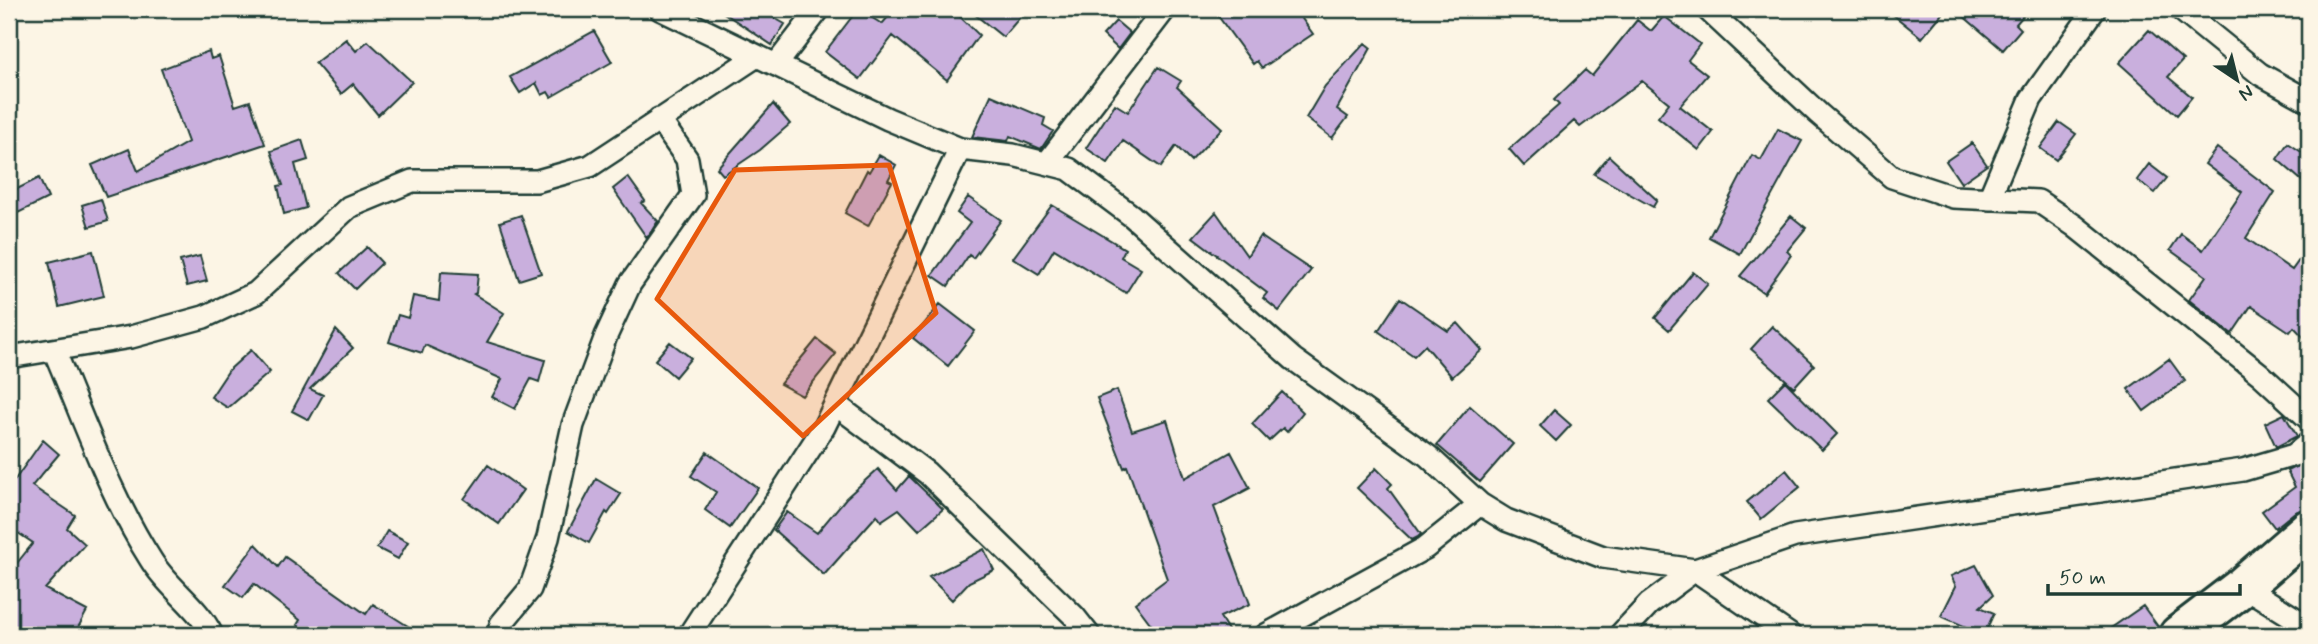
<svg xmlns="http://www.w3.org/2000/svg" width="2318" height="644" font-family="Mynerve,sans-serif">
  <style>
    .building { fill: #c9afdd; stroke: #1f3d34; stroke-width: 2 }
    .lines { fill: none; stroke-linecap: round; stroke-linejoin: round }
    .street-casing { stroke: #1f3d34; stroke-width: 26 }
    .highway-casing { stroke: #1f3d34; stroke-width: 44 }
    .street { stroke: #fcf5e5; stroke-width: 21 }
    .highway { stroke: #fcf5e5; stroke-width: 38 }
    .marked { fill: #e8590c; fill-opacity: 0.2; stroke: #e8590c; stroke-width: 5; stroke-linejoin: round }
  </style>
  <rect width="100%" height="100%" fill="#fcf5e5"/>
  <filter id="ink" filterUnits="userSpaceOnUse"><feTurbulence type="fractalNoise" baseFrequency=".0143" numOctaves="2"/><feDisplacementMap in="SourceGraphic" scale="14" xChannelSelector="R" yChannelSelector="G"/><feConvolveMatrix kernelMatrix="1 2 1 2 8 2 1 2 1" color-interpolation-filters="sRGB"/></filter>
  <g filter="url(#ink)">
    <!-- building -->
    <path class="building" d="M718 9H758L785 24 772 45Z
      M858 9 882 24 895 9H952L979 35 947 80 893 36 860 79 825 52Z
      M968 9H1027L1003 37Z
      M1213 9H1295L1313 34 1262 68 1257 61 1253 64Z
      M1886 9H1946L1922 38Z
      M1955 9H2029L2016 24 2021 29 2003 50Z
      M1664 16 1700 44 1688 60 1707 75 1680 106 1713 132 1699 150 1658 117 1669 103 1642 81 1580 127 1574 121 1524 166 1509 149 1559 105 1554 100 1585 70 1592 76 1637 20 1651 31Z
      M1116 21 1130 33 1118 49 1103 35Z
      M2149 30 2183 60 2168 77 2192 97 2177 115 2119 63Z
      M594 31 612 62 551 97 548 92 542 95 536 83 520 93 510 77Z
      M346 39 356 51 368 41 412 82 378 115 353 84 341 94 315 63Z
      M1365 43 1371 48 1337 109 1348 117 1332 138 1306 118 1325 86Z
      M209 51 211 59 219 56 235 106 250 101 265 144 106 197 92 165 129 149 138 171 188 142 161 69Z
      M1158 67 1181 81 1177 87 1222 128 1191 161 1176 146 1161 167 1123 141 1108 163 1086 148 1115 104 1128 112Z
      M991 95 1045 118 1043 125 1053 131 1041 149 1010 136 1008 141 972 137Z
      M773 104 790 124 760 150 723 175 717 168Z
      M2059 122 2076 134 2056 160 2040 148Z
      M1778 129 1802 141 1740 254 1709 237 1752 155 1761 160Z
      M302 140 308 160 295 164 306 208 284 214 278 186 283 185 271 151Z
      M1972 143 1987 165 1961 183 1946 161Z
      M2288 143 2309 157V187L2277 159Z
      M2217 148 2275 192 2246 238 2292 270 2309 246V343L2294 327 2290 332 2251 306 2232 334 2189 300 2206 276 2170 250 2181 234 2203 250 2242 192 2205 164Z
      M879 155 896 165 888 180 892 182 868 226 845 213 867 170 869 172Z
      M1609 156 1657 200 1653 207 1594 174Z
      M2149 164 2167 178 2155 193 2137 180Z
      M628 177 645 201 641 203 658 221 647 238 613 189Z
      M39 178 48 198 18 213 9 193Z
      M968 197 1001 220 973 258 969 255 948 286 932 275 970 223 957 213Z
      M101 199 108 221 89 227 82 205Z
      M1052 205 1125 249 1121 257 1141 269 1126 293 1054 249 1039 274 1013 258Z
      M1216 212 1247 256 1260 236 1311 270 1279 311 1263 298 1267 293 1193 237Z
      M521 215 541 273 519 280 500 222Z
      M1791 216 1806 228 1787 251 1791 255 1764 293 1740 276Z
      M367 247 382 263 355 289 339 273Z
      M93 251 104 296 59 307 49 262Z
      M200 256 207 281 187 286 180 261Z
      M441 272 478 274 476 293 474 294 504 313 487 342 545 360 539 382 531 379 515 409 492 397 502 379 425 345 422 353 389 342 398 315 408 318 413 296 439 301Z
      M1693 272 1708 284 1669 330 1655 318Z
      M1400 298 1448 331 1458 323 1482 350 1452 377 1425 345 1414 356 1378 331Z
      M940 304 975 331 948 366 913 338Z
      M1772 326 1814 365 1794 387 1751 349Z
      M336 330 353 348 310 389 323 395 309 420 292 411Z
      M817 339 836 354 802 396 780 384Z
      M670 342 691 358 675 377 655 360Z
      M251 350 270 372 228 408 211 397 229 370Z
      M2169 359 2185 381 2144 411 2128 389Z
      M1785 381 1837 434 1822 450 1768 398Z
      M1117 390 1132 431 1167 420 1185 478 1231 452 1250 488 1214 507 1250 604 1220 617 1231 635H1159L1135 603 1167 579 1127 466 1124 468 1097 398Z
      M1282 392 1303 412 1287 432 1283 428 1269 441 1252 424Z
      M1470 406 1513 444 1480 482 1437 445Z
      M1554 410 1571 425 1556 441 1540 426Z
      M2284 414 2297 436 2276 447 2265 423Z
      M43 440 59 454 32 486 75 515 67 528 85 544 45 589 87 611 74 635H27L9 626V573L33 543 9 527V488Z
      M707 452 758 488 730 528 705 510 716 492 691 476Z
      M2308 460 2309 508 2295 512 2275 528 2262 511 2295 487 2287 471Z
      M488 465 523 490 499 524 464 499Z
      M1376 468 1392 484 1388 488 1421 534 1418 537 1412 540 1357 488Z
      M878 469 897 490 909 476 943 509 919 530 899 509 881 521 877 515 824 575 774 530 787 512 817 533 846 498Z
      M1786 470 1800 487 1761 519 1747 502Z
      M596 479 621 494 608 514 606 512 589 543 568 531Z
      M387 531 408 542 398 559 377 548Z
      M256 544 278 567 285 557 366 614 373 604 422 635H313L297 625 300 620 254 584 243 598 225 585Z
      M984 549 994 570 969 582 952 600 929 577Z
      M1976 565 1993 595 1980 607 1994 613 1984 635 1941 616 1956 586 1951 576Z
      M2143 606 2159 628 2158 635H2101Z"/>
    <g class="lines">
      <defs>
        <path id="street" d="M660 9 888 119 960 149 1013 155 1069 169 1132 216 1293 359 1428 456 1480 504 1506 520 1603 557 1695 570 1790 635
          M1707 9 1819 114 1892 177 1953 197 2038 201 2075 226 2260 374 2309 419
          M2180 9 2260 74 2309 101
          M776 65 819 9
          M1047 163 1165 9
          M1989 199 2031 99 2095 9
          M54 350C84 420 110 496 151 560 168 588 198 606 212 635
          M9 357 131 337 204 317 256 293 349 207 412 181H537L590 166 757 56
          M835 404 927 473 1074 616 1089 635
          M2243 586 2309 627
          M498 635 501 624 530 589 548 538 573 425 606 336 630 284 693 195 687 159 659 119
          M689 635 824 427 960 149
          M1266 635 1425 548 1480 504
          M1620 635 1649 604 1695 570 1795 536 2243 470 2294 455 2309 443"/>
        <path id="highway" d="M2179 635 2243 586 2309 529"/>
      </defs>
      <!-- street casing -->
      <use href="#street" class="street-casing"/>
      <!-- highway casing -->
      <use href="#highway" class="highway-casing"/>
      <!-- street -->
      <use href="#street" class="street"/>
      <!-- highway -->
      <use href="#highway" class="highway"/>
    </g>
  </g>
  <!-- marked area -->
  <path class="marked" d="M889 165 936 313 803 436 657 299 735 170Z"/>
  <!-- margin -->
  <rect width="2318" height="644" fill="none" stroke="#fcf5e5" stroke-width="35"/>
  <rect x="18" y="18" width="2283" height="609" fill="none" stroke="#1f3d34" stroke-width="2.5" filter="url(#ink)"/>
  <!-- north arrow -->
  <g transform="translate(2237 80) rotate(145)" stroke="#fcf5e5" stroke-width="5" paint-order="stroke">
  <path d="M0-5L12 26L0 18L-12 26Z" fill="#1f3d34"/>
  <text y="-10" font-size="19" font-weight="bold" text-anchor="middle" fill="#1f3d34">N</text>
  </g>
  <!-- scale -->
  <path d="M2048 584v10h192v-10" fill="none" stroke="#1f3d34" stroke-width="3.5"/>
  <text x="2059" y="584" font-size="21" fill="#1f3d34" stroke="#fcf5e5" stroke-width="5" paint-order="stroke">50 m</text>
</svg>
